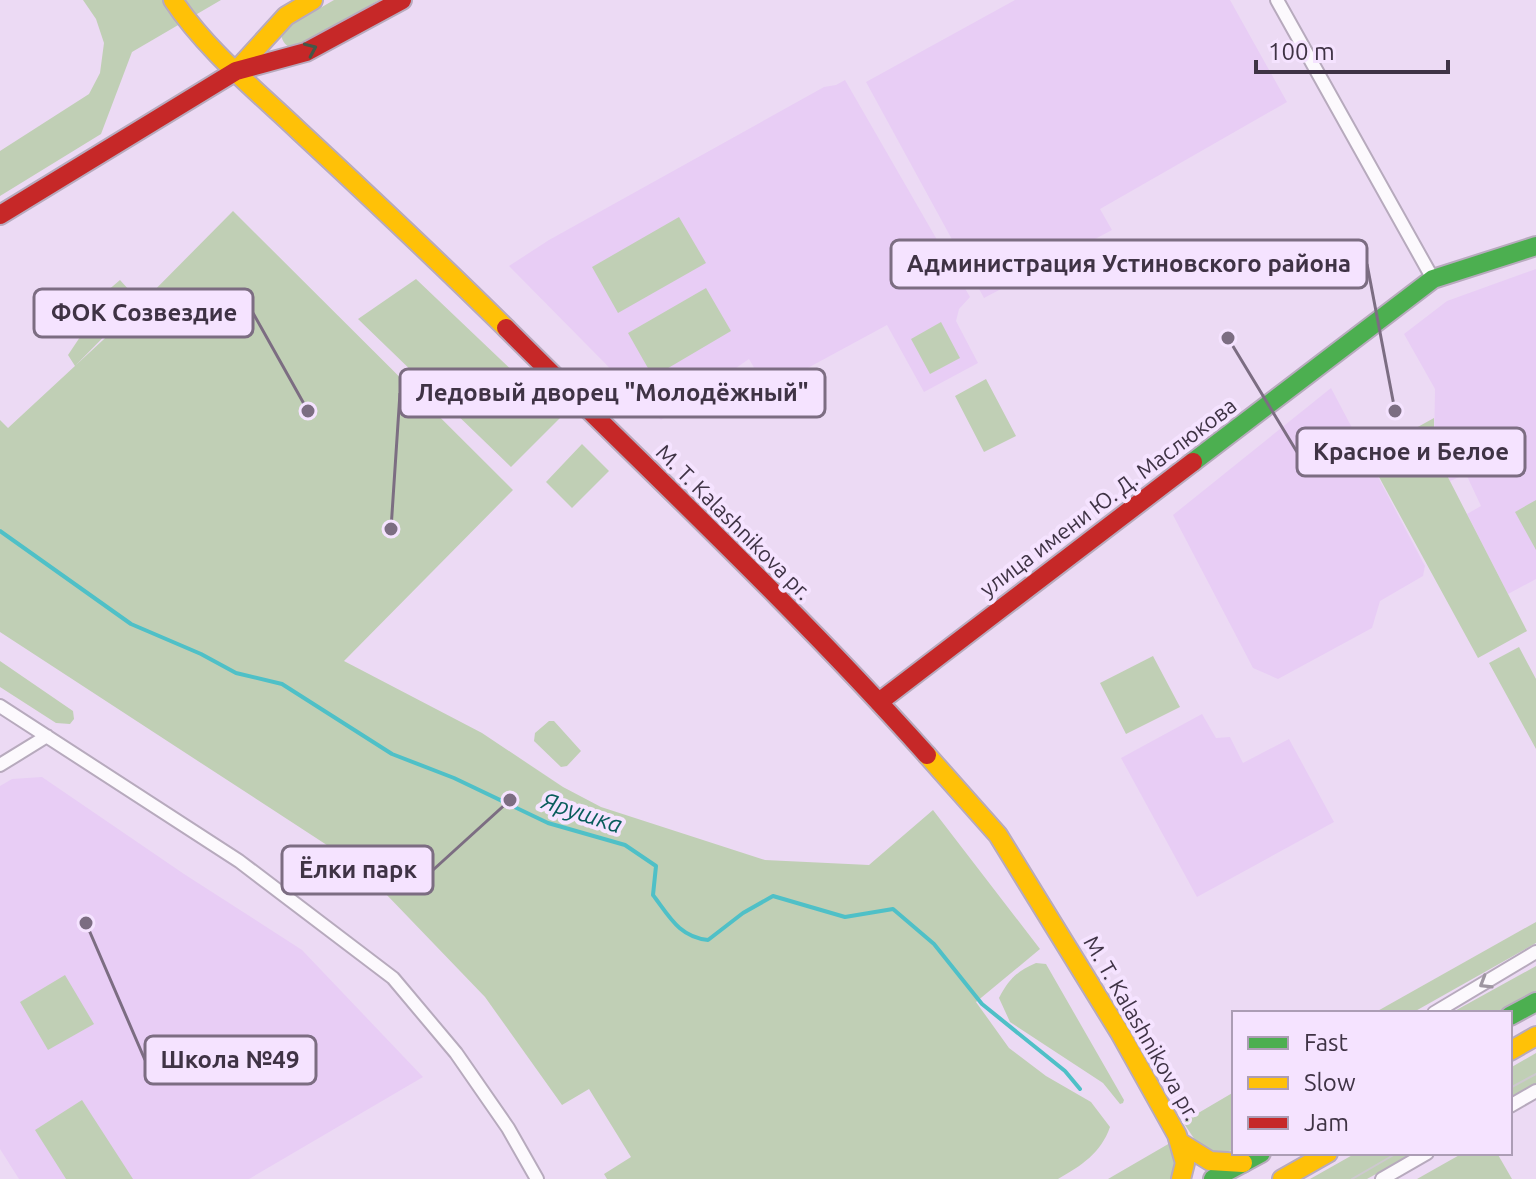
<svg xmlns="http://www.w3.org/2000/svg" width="1536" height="1179" font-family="Ubuntu,sans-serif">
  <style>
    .built { fill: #e8cdf5 }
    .green { fill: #c0cfb5 }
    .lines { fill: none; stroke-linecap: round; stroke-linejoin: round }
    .stream { stroke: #4fc0c7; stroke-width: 4 }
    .street-casing { stroke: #b7aabd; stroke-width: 16 }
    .fast-casing { stroke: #b7aabd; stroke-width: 22 }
    .slow-casing { stroke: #b7aabd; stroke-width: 22 }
    .jam-casing { stroke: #b7aabd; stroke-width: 22 }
    .street { stroke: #fcf9fd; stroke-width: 12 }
    .fast { stroke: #4caf50; stroke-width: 18 }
    .slow { stroke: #ffc107; stroke-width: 18 }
    .jam { stroke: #c62828; stroke-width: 18 }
    .tram { stroke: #cdc8cf; stroke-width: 2 }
    .oneway { stroke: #435848 }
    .oneway2 { stroke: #9e96a1 }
    .labels { text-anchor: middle; stroke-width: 8; stroke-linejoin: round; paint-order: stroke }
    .street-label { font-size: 22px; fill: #3f3345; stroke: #f5e3ff }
    .water-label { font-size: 24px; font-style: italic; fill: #095d5c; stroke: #f5e3ff }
    .leader { fill: none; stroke: #7c6d82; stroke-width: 3 }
    .callout-dot { fill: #7c6d82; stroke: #f5e3ff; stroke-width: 3 }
    .callout { fill: #f5e3ff; stroke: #7c6d82; stroke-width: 3 }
    .callout-label { font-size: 24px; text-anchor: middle; font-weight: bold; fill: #3f3345 }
  </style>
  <rect width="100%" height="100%" fill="#ecdaf4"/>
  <!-- built -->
  <path class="built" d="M1015 0H1230L1287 102 1100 209 1112 230 984 298 866 82Z
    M845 80 970 297 959 309 956 321 978 363 924 392 887 325 767 390 749 359 661 420 509 266 549 240 824 87 836 85Z
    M1536 269V579L1508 594 1467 514 1481 506 1466 474 1450 481 1434 450 1435 389 1404 334 1447 301Z
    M1331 388 1425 566 1423 576 1380 601 1372 628 1278 679 1253 668 1173 515Z
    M1202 714 1216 738 1230 737 1243 763 1289 739 1334 822 1197 897 1121 758Z
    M42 777 184 874 302 950 423 1077 249 1179H19L0 1149V786L12 779Z"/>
  <!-- green -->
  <path class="green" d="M83 0H221L132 52 101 134 0 196V151L89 94 100 73 104 43 96 19Z
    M334 0H379L293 50C284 44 280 40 282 30Z
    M233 211 513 490 344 661 482 733 563 787 601 807 765 860 869 865 933 810 1040 949 976 1002 1009 1048 1046 1076 1091 1102 1110 1127C1101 1153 1081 1166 1058 1179H607L604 1174 631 1157 589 1089 562 1105 485 997 359 866 0 632V420L8 428 130 315Z
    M679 217 706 263 618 313 592 267Z
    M416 279 561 417 511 467 358 319Z
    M120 280 139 301 75 366 68 355 80 337 85 310Z
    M706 288 731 331 653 377 628 333Z
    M941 322 960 358 930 374 911 339Z
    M986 379 1016 436 984 452 955 396Z
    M1434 418V450L1527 631 1478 658 1367 455Z
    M582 444 609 471 572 508 546 482Z
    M1536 500V550L1515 512Z
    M1519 647 1536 679V749L1489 663Z
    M1153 656 1180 707 1126 734 1100 683Z
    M0 661 73 711 74 719 70 724 56 723 0 687Z
    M549 721H554L581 751 567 766 561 767 534 741 535 733Z
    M1536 922V943L1412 1013H1374Z
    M1036 963 1046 964 1124 1100 1123 1103 1120 1104 1103 1083 1010 1022 999 998C1009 979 1017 971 1036 963Z
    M1536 966V991L1496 1013H1451Z
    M65 975 94 1024 48 1050 20 1002Z
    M1536 1053V1085L1510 1099V1068Z
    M1234 1092V1149L1218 1156 1203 1152 1183 1122Z
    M82 1100 133 1179H66L35 1130Z
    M1170 1143C1176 1158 1179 1166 1170 1179H1108Z
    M1356 1153H1414L1367 1179H1310Z
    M1463 1153H1497L1512 1179H1417Z"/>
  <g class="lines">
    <!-- stream -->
    <path class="stream" d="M0 531 131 624 201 654 236 673 282 684 392 754 454 778 548 823 625 845 656 866 653 895C669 916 679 937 708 940L743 913 773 896 845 917 893 909 934 944 982 1004 1065 1071 1080 1089"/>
    <defs>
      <path id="street" d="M1277 0 1433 279
        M0 706 239 861 393 978 456 1053 508 1128 537 1179
        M0 765 47 736
        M1434 1013 1536 952
        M1510 1106 1536 1091
        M1382 1179 1427 1153"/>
      <path id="fast" d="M1193 462 1433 279 1536 246
        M1510 1016 1536 1002
        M1213 1179 1261 1153"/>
      <path id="slow" d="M173 0C206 50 256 90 299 131 369 196 438 261 506 328
        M236 71 286 16 313 0
        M927 755 998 835 1120 1033 1177 1135 1185 1163 1181 1179
        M1510 1051 1536 1036
        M1181 1143 1210 1161 1243 1163
        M1282 1179 1328 1153"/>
      <path id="jam" d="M0 215 236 71 306 52 402 0
        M506 328C647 469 794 606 927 755
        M879 702 1193 462"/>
    </defs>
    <!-- street casing -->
    <use href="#street" class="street-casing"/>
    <!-- fast casing -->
    <use href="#fast" class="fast-casing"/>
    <!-- slow casing -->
    <use href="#slow" class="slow-casing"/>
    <!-- jam casing -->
    <use href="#jam" class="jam-casing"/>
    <!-- street -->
    <use href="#street" class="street"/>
    <!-- fast -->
    <use href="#fast" class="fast"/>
    <!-- slow -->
    <use href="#slow" class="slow"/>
    <!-- jam -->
    <use href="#jam" class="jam"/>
    <!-- tram -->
    <path class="tram" d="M1510 1088 1536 1074
      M1352 1179 1397 1153"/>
  </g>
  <!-- one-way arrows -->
  <defs><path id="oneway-chevron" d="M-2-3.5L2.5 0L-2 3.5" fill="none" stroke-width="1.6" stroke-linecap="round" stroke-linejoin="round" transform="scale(2)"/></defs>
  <use class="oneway" href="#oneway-chevron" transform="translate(311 49) rotate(-24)"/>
  <use class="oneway2" href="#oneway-chevron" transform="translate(1485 983) rotate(149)"/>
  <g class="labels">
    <!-- street labels -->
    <g class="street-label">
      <text transform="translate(1108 497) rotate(-37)" y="8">улица имени Ю. Д. Маслюкова</text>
      <text transform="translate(734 522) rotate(45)" y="8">M. T. Kalashnikova pr.</text>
      <text transform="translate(1142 1028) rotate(60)" y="8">M. T. Kalashnikova pr.</text>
    </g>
    <!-- water labels -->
    <g class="water-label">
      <text transform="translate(582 813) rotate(18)" y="8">Ярушка</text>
    </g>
  </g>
  <!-- callouts -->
  <path class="leader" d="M1395 411L1367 264M308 411L253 313M391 529L400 393M1228 338L1297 452M510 800L433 870M86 923L145 1060"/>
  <g class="callout-dot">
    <circle cx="1395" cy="411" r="8"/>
    <circle cx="308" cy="411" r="8"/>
    <circle cx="391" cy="529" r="8"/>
    <circle cx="1228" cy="338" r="8"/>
    <circle cx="510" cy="800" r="8"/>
    <circle cx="86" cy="923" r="8"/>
  </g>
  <g class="callout">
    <rect x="891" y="240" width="476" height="48" rx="8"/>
    <rect x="34" y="289" width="219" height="48" rx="8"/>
    <rect x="400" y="369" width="425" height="48" rx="8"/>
    <rect x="1297" y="428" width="228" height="48" rx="8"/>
    <rect x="282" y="846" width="151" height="48" rx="8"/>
    <rect x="145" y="1036" width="171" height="48" rx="8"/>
  </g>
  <g class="callout-label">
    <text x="1129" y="272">Администрация Устиновского района</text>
    <text x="144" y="321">ФОК Созвездие</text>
    <text x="612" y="401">Ледовый дворец "Молодёжный"</text>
    <text x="1411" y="460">Красное и Белое</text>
    <text x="358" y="878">Ёлки парк</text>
    <text x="230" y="1068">Школа №49</text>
  </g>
  <!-- legend -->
  <rect x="1232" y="1011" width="280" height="144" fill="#f5e3ff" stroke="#ac9db5" stroke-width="2"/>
  <rect x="1248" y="1037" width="40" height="12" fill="#4caf50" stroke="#ac9db5" stroke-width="2"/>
  <text x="1304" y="1051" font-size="24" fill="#3f3345">Fast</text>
  <rect x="1248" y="1077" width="40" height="12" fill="#ffc107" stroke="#ac9db5" stroke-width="2"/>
  <text x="1304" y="1091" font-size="24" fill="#3f3345">Slow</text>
  <rect x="1248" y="1117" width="40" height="12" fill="#c62828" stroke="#ac9db5" stroke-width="2"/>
  <text x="1304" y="1131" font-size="24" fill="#3f3345">Jam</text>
  <!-- scale -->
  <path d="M1256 60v12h192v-12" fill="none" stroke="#3f3345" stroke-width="4"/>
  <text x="1268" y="60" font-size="24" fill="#3f3345" stroke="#f5e3ff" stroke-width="6" paint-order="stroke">100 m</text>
</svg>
